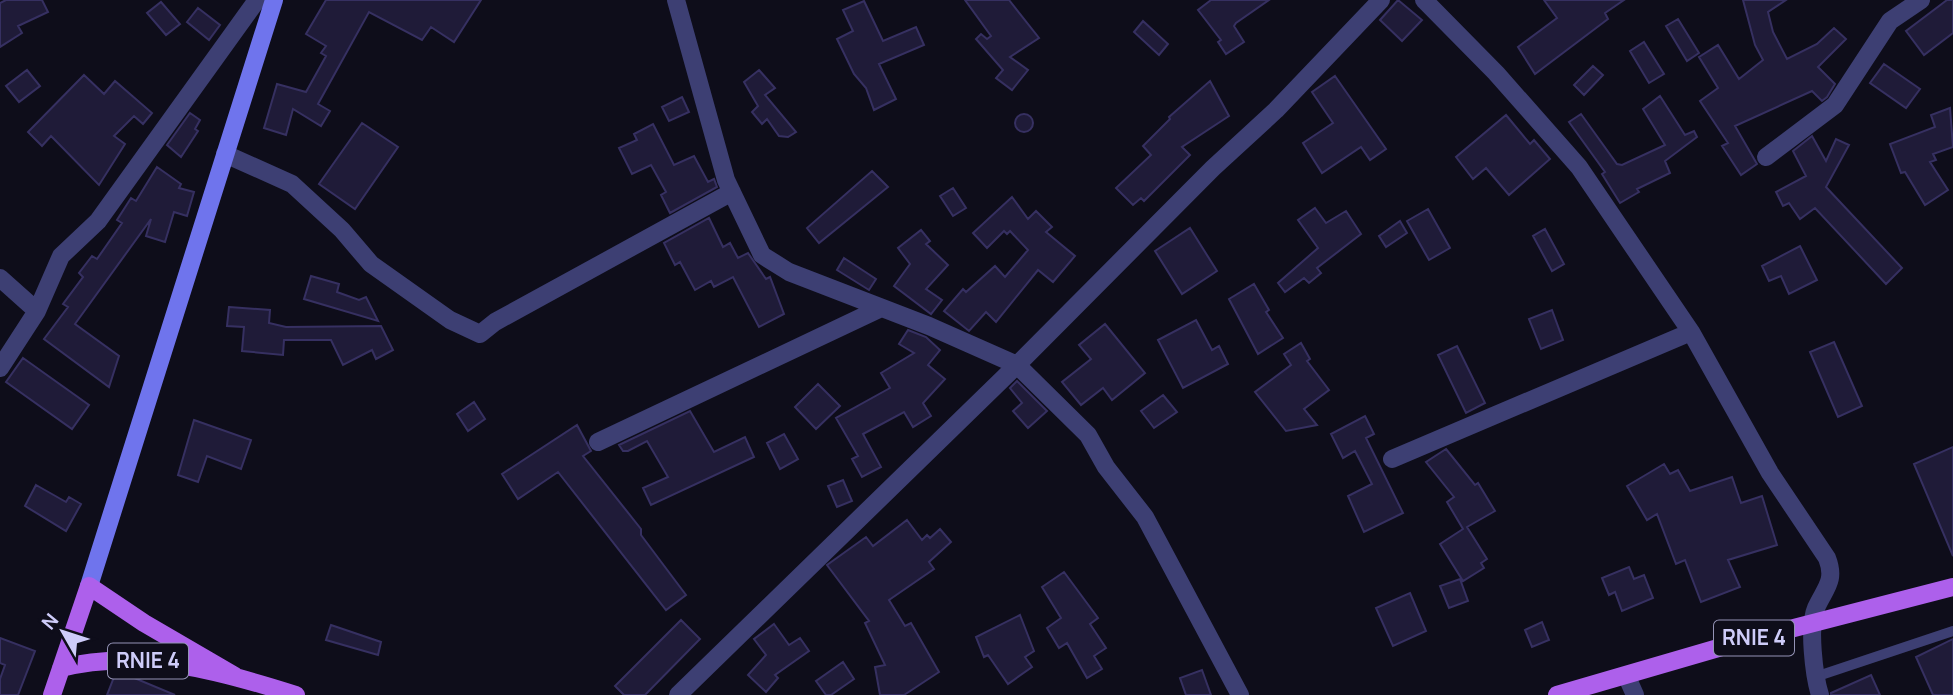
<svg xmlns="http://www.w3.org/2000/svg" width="1953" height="695" font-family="Manrope,sans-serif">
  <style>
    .building { fill: #1f1b38; stroke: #363061; stroke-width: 2 }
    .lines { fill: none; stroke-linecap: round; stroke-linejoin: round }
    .lane { stroke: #3d3f73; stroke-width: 10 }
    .street { stroke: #3d3f73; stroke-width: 18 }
    .secondary { stroke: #6f74ed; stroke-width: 18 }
    .primary { stroke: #ad60eb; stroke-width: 18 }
    .labels { text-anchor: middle; stroke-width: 5; stroke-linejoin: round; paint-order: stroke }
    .shield { fill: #0e0d1a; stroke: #9493b6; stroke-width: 2 }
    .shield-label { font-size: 21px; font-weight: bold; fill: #ceccf9 }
  </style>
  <rect width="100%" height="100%" fill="#0e0d1a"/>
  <!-- building -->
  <path class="building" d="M6 0H42L48 12 18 26 22 33 0 47V3Z
    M326 0H481L454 42 431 27 422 40 369 12 318 104 330 111 321 126 293 109 286 135 264 128 277 84 306 92 326 56 321 53 326 46 306 34Z
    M965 0H1009L1039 38 1010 57 1028 70 1012 90 996 78 1003 70 976 39 981 34 987 39 991 36Z
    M1211 0H1269L1236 23 1234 26 1244 42 1226 54 1218 42 1221 40 1198 10Z
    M1398 0 1422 20 1402 41 1380 20Z
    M1544 0H1624L1605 13 1608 19 1535 74 1518 47 1557 18Z
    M1743 0H1786L1768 12 1773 32 1787 59 1817 44 1834 28 1846 39 1818 67 1835 84 1827 97 1822 101 1812 91 1735 126 1757 164 1741 175 1722 146 1728 143 1700 101 1718 88 1699 57 1718 45 1739 79 1763 60 1755 45Z
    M1947 0H1953V33L1924 55 1906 31Z
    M864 1 883 41 916 27 924 45 879 64 896 99 874 110 866 88 854 74 837 39 853 31 843 10Z
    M161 2 180 24 166 35 147 13Z
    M198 8 220 25 209 40 187 22Z
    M1678 19 1699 53 1687 61 1666 26Z
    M1143 21 1168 44 1159 55 1134 32Z
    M1644 42 1664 74 1649 83 1630 51Z
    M1884 64 1920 89 1906 108 1870 83Z
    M1593 66 1603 75 1584 95 1574 85Z
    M27 70 40 86 19 102 6 86Z
    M759 70 775 88 765 95 796 132 788 137 779 136 767 119 762 124 752 112 758 106 744 82Z
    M84 75 104 94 115 81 152 113 143 124 134 116 114 136 125 144 99 185 51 136 42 146 28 132Z
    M1335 76 1386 149 1370 160 1361 147 1322 173 1303 143 1333 123 1312 92Z
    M1210 81 1229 116 1182 147 1190 155 1144 201 1141 198 1133 205 1116 188 1151 155 1143 146 1170 119 1169 117Z
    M1660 96 1685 135 1694 131 1697 137 1665 161 1670 173 1637 189 1639 192 1620 203 1602 174 1605 172 1569 122 1581 114 1617 164 1622 165 1665 145 1643 109Z
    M682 97 689 112 669 121 662 107Z
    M1950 108 1953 147 1933 154 1936 160 1930 162 1948 190 1925 205 1905 172 1901 173 1890 144 1935 127 1931 115Z
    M190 113 200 120 195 129 198 131 181 157 167 145Z
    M1015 123a9 9 0 1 1 18 0a9 9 0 1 1-18 0Z
    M1506 115 1530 144 1534 140 1550 159 1509 195 1486 168 1473 179 1456 157Z
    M362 123 398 147 355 209 319 184Z
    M653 124 674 165 694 156 708 182 714 179 717 187 670 213 661 195 666 192 651 165 632 174 619 148 637 140 634 134Z
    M1812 136 1826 161 1836 139 1849 145 1826 187 1902 268 1886 284 1815 208 1800 219 1789 203 1783 206 1776 192 1806 176 1793 151Z
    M157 167 181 184 179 188 194 192 187 216 174 212 165 242 146 236 151 219 75 324 119 356 109 387 44 339 68 307 63 304 83 277 79 273 92 256 97 259 122 223 117 220 131 198 136 201Z
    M872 171 888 187 819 243 807 228Z
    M953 188 966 208 953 216 940 196Z
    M1012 197 1028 219 1036 211 1052 227 1046 232 1075 256 1053 282 1038 270 996 322 986 312 969 331 944 311 963 289 966 292 995 266 1005 277 1028 250 1010 231 1007 234 1004 231 987 248 973 233Z
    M1315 208 1326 223 1346 211 1361 234 1317 268 1321 273 1309 283 1304 278 1285 292 1278 283 1318 248 1298 220Z
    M1428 209 1450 248 1429 260 1407 221Z
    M709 218 723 247 730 243 738 258 748 253 766 279 770 277 784 314 759 327 733 277 714 287 711 281 695 290 680 262 675 265 664 243Z
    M1400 221 1407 233 1386 247 1379 236Z
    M1190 228 1217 271 1182 294 1155 251Z
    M1545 229 1564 264 1552 271 1533 236Z
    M921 230 930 241 926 244 948 265 926 289 942 300 931 314 894 286 910 264 898 248Z
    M1800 246 1817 280 1789 294 1781 276 1769 281 1762 266Z
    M844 258 876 279 869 290 837 270Z
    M311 276 339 284 337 292 359 300 366 297 378 321 304 299Z
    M1254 284 1269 310 1266 312 1283 338 1258 354 1229 299Z
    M229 307 270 310 269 323 286 327 381 326 393 350 376 359 372 350 343 365 331 340H284L283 355 242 351 244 327 227 326Z
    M1552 310 1563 340 1541 349 1529 319Z
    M1196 320 1212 350 1219 346 1228 364 1183 388 1158 340Z
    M1105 324 1145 373 1112 400 1103 388 1081 405 1062 382 1091 359 1079 345Z
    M908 330 926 337 940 350 928 365 945 379 923 403 931 416 913 427 904 412 863 434 881 467 862 477 852 459 858 456 836 418 890 388 881 373 914 353 899 344Z
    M1834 342 1862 406 1838 417 1810 352Z
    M1301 343 1310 359 1307 361 1329 390 1304 409 1317 425 1286 431 1255 392 1291 365 1284 354Z
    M1457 346 1485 403 1466 413 1438 355Z
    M23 358 89 405 72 429 6 382Z
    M1017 381 1047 411 1028 428 1013 411 1022 403 1010 388Z
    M818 384 840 406 816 429 795 407Z
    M1163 395 1177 412 1154 428 1141 411Z
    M474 402 485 419 468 431 457 414Z
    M690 411 714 452 745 437 754 457 651 505 643 488 668 477 647 441 628 451H623L619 445Z
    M1365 416 1374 434 1366 438 1403 513 1364 532 1348 496 1372 484 1355 451 1343 458 1331 434Z
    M194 420 251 440 241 469 207 456 198 482 178 475Z
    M577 425 591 451 583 456 641 529V535L686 595 666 610 558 472 518 499 502 474Z
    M784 434 798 459 780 469 767 443Z
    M1953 447V556L1914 464Z
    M1446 449 1475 485 1478 483 1495 511 1467 527 1487 559 1481 563 1484 568 1463 581 1440 544 1463 529 1447 502 1454 497 1426 462Z
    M1664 464 1670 474 1678 470 1690 491 1732 477 1741 503 1762 496 1777 545 1728 560 1740 587 1701 602 1685 560 1676 564 1657 514 1647 520 1627 486Z
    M843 480 852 501 837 507 828 486Z
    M36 485 66 502 69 497 81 504 66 531 25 506Z
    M907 520 922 540 927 535 930 538 940 529 951 542 929 562 934 569 889 600 905 626 911 623 939 672 904 695H880L875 667 885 665 865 623 869 621 827 565 866 537 873 546Z
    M1629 567 1634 579 1644 575 1653 598 1622 611 1615 592 1609 595 1602 578Z
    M1064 572 1098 618 1090 624 1106 648 1094 656 1102 669 1087 678 1067 643 1059 648 1047 628 1061 618 1042 587Z
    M1460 579 1468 601 1449 608 1440 586Z
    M1410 593 1426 631 1393 646 1376 608Z
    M1020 615 1034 651 1025 657 1032 667 1008 684 988 655 984 657 976 637Z
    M681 620 700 639 645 695H624L615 686Z
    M1542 622 1549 640 1532 647 1525 630Z
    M774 624 789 645 800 638 809 651 775 675 778 678 766 692 748 675 766 655 754 639Z
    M331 625 381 642 378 655 326 640Z
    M0 638 35 651 18 695H0V679L5 665 0 663Z
    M1953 639V695H1933L1916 657Z
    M843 662 854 679 831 695H826L816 681Z
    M1202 670 1211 695H1186L1180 678Z
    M116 672H120L175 695H107Z
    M1871 675 1880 695H1831V693Z"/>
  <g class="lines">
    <!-- lane -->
    <path class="lane" d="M1815 677 1953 631"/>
    <!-- street -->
    <path class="street" d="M676 0 726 180 762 255 789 272 929 326 1017 365 1088 435 1106 467 1145 517 1240 695
      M1424 0 1496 73 1579 167 1691 332 1770 473 1827 558C1836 581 1825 588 1816 608 1808 626 1814 676 1820 695
      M225 154 292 184 342 230 371 264 450 320 480 334 495 322 732 192
      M1766 157 1835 105 1890 21 1921 0
      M0 278 37 311
      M0 368 37 311 61 256 98 221 257 0
      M598 442 881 308
      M1392 459 1691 332
      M1627 677 1635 695
      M678 695 1017 365 1213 168 1276 110 1381 0"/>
    <!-- secondary -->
    <path class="secondary" d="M89 586 274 0"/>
    <!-- primary -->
    <path class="primary" d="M61 668C139 648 221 671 296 695
      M52 695 89 586 144 623 235 676
      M1557 695 1732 644 1953 587"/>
  </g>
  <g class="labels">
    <!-- shield labels -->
    <g class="shield">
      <rect x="1714" y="620.5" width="80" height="35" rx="5"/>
      <rect x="108" y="643.5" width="80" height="35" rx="5"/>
    </g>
    <g class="shield-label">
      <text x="1754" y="645">RNIE 4</text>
      <text x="148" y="668">RNIE 4</text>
    </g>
  </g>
  <!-- north arrow -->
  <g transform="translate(63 632) rotate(309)" stroke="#0e0d1a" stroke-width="5" paint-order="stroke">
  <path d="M0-5L12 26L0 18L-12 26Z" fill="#ceccf9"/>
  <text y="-10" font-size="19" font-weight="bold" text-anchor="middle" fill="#ceccf9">N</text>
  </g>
</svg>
